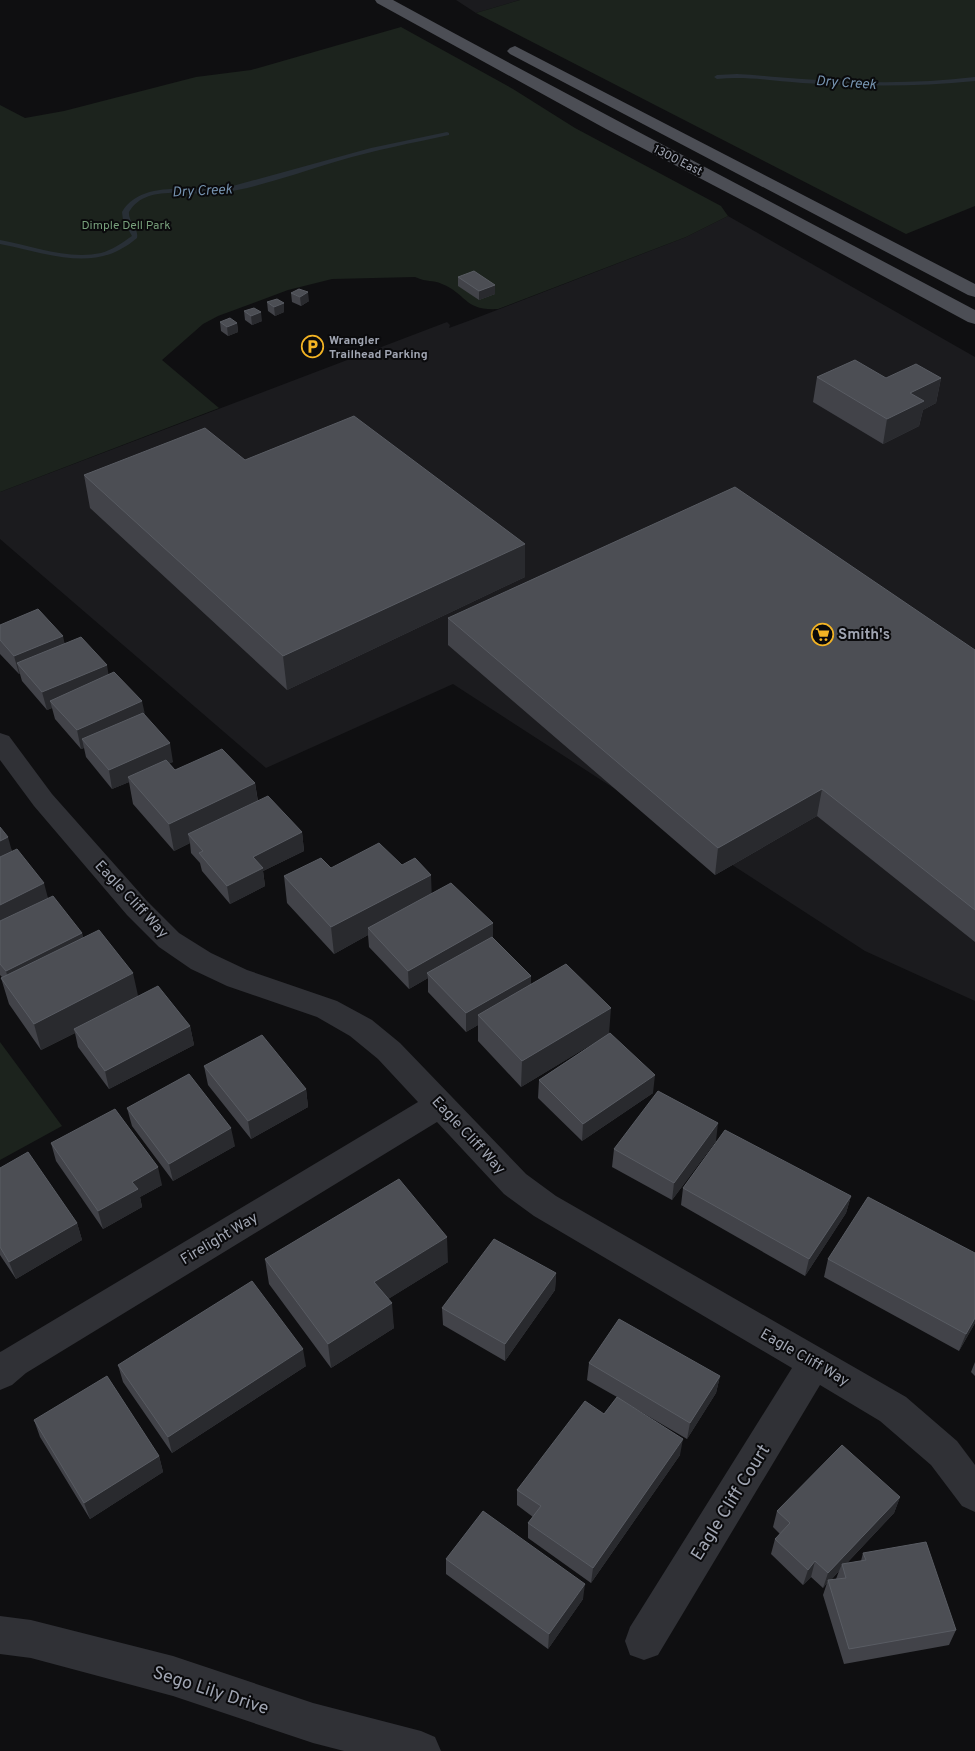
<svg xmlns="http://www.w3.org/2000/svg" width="975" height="1751" font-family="Overpass,sans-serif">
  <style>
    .built { fill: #1b1b1e }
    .green { fill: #1c231d }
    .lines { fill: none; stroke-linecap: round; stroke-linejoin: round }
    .stream { fill: #282f36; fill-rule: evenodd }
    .minor { fill: #303136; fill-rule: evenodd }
    .major { fill: #4c4e55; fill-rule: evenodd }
    .wall { fill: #424349; fill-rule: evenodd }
    .shaded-wall { fill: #292a2e }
    .building { fill: #4c4e54; stroke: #595c63 }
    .labels { text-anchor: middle; stroke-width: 4; stroke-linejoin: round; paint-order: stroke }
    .far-street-label { font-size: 12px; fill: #a0a5b2; stroke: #0a0a0c }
    .far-park-label { font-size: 12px; fill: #769e7a; stroke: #0a0a0c }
    .far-poi-label { font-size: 12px; font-weight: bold; fill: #a0a5b2; stroke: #0a0a0c; text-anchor: start }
    .far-water-label { font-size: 14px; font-style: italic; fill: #7592af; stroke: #0a0a0c }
    .poi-label { font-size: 15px; font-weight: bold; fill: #a0a5b2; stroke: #0a0a0c; text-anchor: start }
    .street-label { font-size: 15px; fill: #a0a5b2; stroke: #0a0a0c }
    .near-street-label { font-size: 18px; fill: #a0a5b2; stroke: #0a0a0c }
  </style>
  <rect width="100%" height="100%" fill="#0f0f11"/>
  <!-- built -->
  <path class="built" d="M456 0H520L476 13Z
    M728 216 975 357V1001L865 951 453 684 266 768 0 539V492L447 322 450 325 449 328 471 320 686 237Z"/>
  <!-- green -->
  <path class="green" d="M520 0H975V206L906 234 476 13Z
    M401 27 513 89 575 128 721 206 728 216 686 237 498 309C464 311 467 294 442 284 432 279 428 283 415 277L332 279 288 290 218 316 203 324 162 360 219 408 0 492V105L25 118 64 111 196 77 251 70Z
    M0 1042 62 1126 0 1160Z"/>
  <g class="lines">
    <!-- stream -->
    <path class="stream" d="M737 74C759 75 781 78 802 79 860 83 918 84 975 77V81C917 87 860 86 802 83 773 81 746 76 717 79L714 77 717 75Z
      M447 132 449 133V135C412 143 375 150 338 161 300 172 261 187 221 193 193 197 146 182 129 212 128 222 139 228 137 238 132 242 127 246 121 249 84 270 39 251 0 244V240C32 246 68 260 101 253 112 250 122 243 132 236L123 220 122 212C142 178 196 193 229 187L371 148Z"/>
    <!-- minor -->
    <path class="minor" d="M0 733 9 736 52 794 147 901 179 933 211 953 247 970 337 1001 372 1020 400 1043 526 1174 556 1196 906 1397 957 1441 975 1465V1512L962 1506 931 1465 880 1421 820 1385 658 1655 644 1660 630 1655 625 1641 630 1627 792 1368 534 1216 504 1194 437 1122 26 1373 12 1385 0 1390V1352L2 1351 418 1102 378 1059 350 1036 317 1017 227 986 191 969 159 947 127 915 34 806 0 760Z
      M0 1616 31 1620 173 1656 313 1703 421 1731 435 1737 441 1751H344L313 1743 173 1696 31 1658 0 1654Z"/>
    <!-- major -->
    <path class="major" d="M375 0H393C586 105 781 207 975 310V324L968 322 770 215 606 129 377 3Z
      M515 46 975 284V297L968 295 510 54 507 51 510 48Z"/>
  </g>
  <!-- wall -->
  <path class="wall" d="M458 277 495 285V294L479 300 458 286Z
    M291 293 309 301 301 306 292 302Z
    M267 302 284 312 275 316 268 311Z
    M244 311 262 321 252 325 245 320Z
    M220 322 237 323 238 332 228 336 221 331Z
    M817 377 886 378H941L936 403 923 410 919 426 883 444 813 402Z
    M245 460 525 577 287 690 90 508 84 475Z
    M448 618 975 650V942L817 816 715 875 448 645Z
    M0 640 64 643 109 675 145 715 173 762 169 763 175 770 255 783 258 801 302 832 304 851 263 871 265 886 230 904 202 871 200 863 191 853 190 843 174 851 133 804 129 782 112 789 86 757 84 748 81 749 55 719 52 708 47 710 22 681 20 674H19L0 654Z
    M0 827 12 851 48 898 82 933 83 938 138 996 190 1026 194 1045 109 1089 78 1047 75 1033 41 1050 9 1004 1 978 2 977 0 975Z
    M402 865 432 894 493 923V938L531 976V984L609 1034 653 1093 582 1141 538 1098 539 1080 602 1038 521 1087 478 1041V1025L466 1032 428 992V978L409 989 369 947 368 935 334 954 287 903 284 876 331 868Z
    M204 1066 306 1089 308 1107 251 1139 208 1085Z
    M127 1108 235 1146 173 1181 132 1126Z
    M716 1141 672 1200 612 1167 614 1149Z
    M51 1143 162 1185 140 1197 142 1207 103 1229 56 1161Z
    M0 1168 77 1223 82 1240 16 1279 0 1255Z
    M683 1188 851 1196 846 1213 805 1276 681 1205Z
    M975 1253V1323L959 1351 824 1277 828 1259Z
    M265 1259 448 1262 388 1299 394 1328 331 1368 269 1284Z
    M556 1273 555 1290 505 1361 443 1325 442 1308Z
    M975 1362V1376L971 1372Z
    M589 1363 720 1376 716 1393 687 1439 624 1402 680 1455 591 1583 528 1538V1523L533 1517 517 1505V1490L604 1414 617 1397 587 1380Z
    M118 1365 306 1366 172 1453 123 1382Z
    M34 1420 159 1456 163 1472 90 1519 40 1437Z
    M900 1497 894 1513 847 1563 861 1561 863 1553 956 1630 949 1645 844 1664 823 1595 827 1583 823 1588 811 1577 803 1585 771 1554 775 1539 780 1534 773 1527 777 1511ZM839 1571 836 1579 831 1580Z
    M446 1559 583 1599 548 1649 446 1574Z"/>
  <!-- shaded-wall -->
  <path class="shaded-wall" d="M495 285V294L479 300V291Z
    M308 292 309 301 301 306 300 297Z
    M284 303V312L275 316 274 307Z
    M261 312 262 321 252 325 251 316Z
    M237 323 238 332 228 336 227 327Z
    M941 378 936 403 923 410 919 426 883 444 887 419 910 393Z
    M525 544V577L287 690 283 656Z
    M63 636 67 654 17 663 20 674H19L14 656Z
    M107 665 110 683 50 701 52 708 47 710 42 692Z
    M142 701 146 719 82 739 84 748 81 749 77 730Z
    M170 743 173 762 131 781 128 777 129 782 112 789 109 770Z
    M255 783 259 810 188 834 190 843 174 851 169 824Z
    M822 789 817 816 715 875 718 848Z
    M302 832 304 851 263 871 265 886 230 904 227 886 253 857Z
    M8 837 13 855 0 862V841Z
    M431 875 432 901 368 928V935L334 954 331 927Z
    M44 883 49 902 0 926V905Z
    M493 923V942L427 973 428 978 409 989 408 971Z
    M82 933 87 952 11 990 6 971Z
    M133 973 139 1000 74 1029 75 1033 41 1050 34 1024Z
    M531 976V994L478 1015V1025L466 1032V1013Z
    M611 1008 609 1034 521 1087 522 1061Z
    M190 1026 194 1045 109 1089 105 1071Z
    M655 1075 653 1093 582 1141 583 1124Z
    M306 1089 308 1107 251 1139 248 1121Z
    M718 1123 716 1141 672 1200 674 1183Z
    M231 1128 235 1146 173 1181 169 1164Z
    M158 1167 162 1185 140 1197 142 1207 103 1229 98 1211 132 1182Z
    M851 1196 846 1213 805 1276 809 1259Z
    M77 1223 82 1240 16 1279 9 1262Z
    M447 1237 448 1262 377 1306 374 1282Z
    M556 1273 555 1290 505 1361V1344Z
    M392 1303 394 1328 331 1368 328 1344Z
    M975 1318V1323L959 1351 966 1334Z
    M303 1349 306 1366 172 1453 168 1437Z
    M720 1376 716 1393 687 1439 690 1423Z
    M683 1439 680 1455 591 1583 593 1568Z
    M159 1456 163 1472 90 1519 84 1503Z
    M900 1497 894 1513 843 1567 842 1564 839 1571 829 1582 828 1580 827 1583 823 1588 828 1573Z
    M815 1561 811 1577 803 1585 808 1570Z
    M585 1584 583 1599 548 1649 549 1634Z"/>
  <!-- building -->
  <path class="building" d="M474 271 495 285 479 291 458 277Z
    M299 289 308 292 300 297 291 293Z
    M277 299 284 303 274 307 267 302Z
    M254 308 261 312 251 316 244 311Z
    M230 318 237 323 227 327 220 322Z
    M855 360 886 378 916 364 941 378 910 393 924 401 887 419 817 377Z
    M354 416 525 544 283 656 84 475 205 428 245 460Z
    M735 487 975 650V910L822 789 718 848 448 618Z
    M38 609 63 636 14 656 0 640V625Z
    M81 637 107 665 42 692 17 663Z
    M114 672 142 701 77 730 50 701Z
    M143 713 170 743 109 770 82 739Z
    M222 749 255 783 169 824 128 777 166 760 175 770Z
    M268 796 302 832 253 857 263 868 227 886 199 853 203 851 188 834Z
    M0 827 8 837 0 841Z
    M379 843 402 865 415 858 431 875 331 927 284 876 321 858 331 868Z
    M17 849 44 883 0 905V857Z
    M451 883 493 923 408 971 368 928Z
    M53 896 82 933 6 971 0 964V921Z
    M99 930 133 973 34 1024 1 978Z
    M492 937 531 976 466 1013 427 973Z
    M566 964 611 1008 522 1061 478 1015Z
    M158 986 190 1026 105 1071 74 1029Z
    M610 1033 655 1075 583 1124 539 1080Z
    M262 1035 306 1089 248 1121 204 1066Z
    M189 1074 231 1128 169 1164 127 1108Z
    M658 1091 718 1123 674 1183 614 1149Z
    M115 1109 158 1167 132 1182 138 1189 98 1211 51 1143Z
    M725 1130 851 1196 809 1259 683 1188Z
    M28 1152 77 1223 9 1262 0 1247V1168Z
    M399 1179 447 1237 374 1282 392 1303 328 1344 265 1259Z
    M868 1197 975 1253V1318L966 1334 828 1259Z
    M494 1239 556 1273 505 1344 442 1308Z
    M252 1281 303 1349 168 1437 118 1365Z
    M619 1319 720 1376 690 1423 589 1363Z
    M107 1376 159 1456 84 1503 34 1420Z
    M617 1397 683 1439 593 1568 528 1523 541 1506 517 1490 585 1401 604 1414Z
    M842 1445 900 1497 828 1573 815 1561 808 1570 775 1539 790 1523 777 1511Z
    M483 1511 585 1584 549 1634 446 1559Z
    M926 1542 956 1630 849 1649 828 1580 846 1578 842 1564 866 1560 863 1553Z"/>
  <!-- icons -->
  <defs>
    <symbol id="parking-ring" viewBox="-11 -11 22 22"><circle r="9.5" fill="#0a0a0c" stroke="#f4b424" stroke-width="1.5"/><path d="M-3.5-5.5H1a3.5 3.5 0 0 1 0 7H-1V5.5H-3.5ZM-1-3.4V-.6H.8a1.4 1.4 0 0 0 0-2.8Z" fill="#f4b424"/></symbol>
    <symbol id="supermarket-ring" viewBox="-11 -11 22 22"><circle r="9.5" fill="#0a0a0c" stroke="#f4b424" stroke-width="1.5"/><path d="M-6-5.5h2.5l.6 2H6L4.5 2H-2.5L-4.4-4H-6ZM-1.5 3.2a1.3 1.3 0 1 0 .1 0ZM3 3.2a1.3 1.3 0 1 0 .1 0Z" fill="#f4b424"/></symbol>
  </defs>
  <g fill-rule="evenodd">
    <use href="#parking-ring" x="300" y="334" width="25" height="25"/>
    <use href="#supermarket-ring" x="810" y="622" width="25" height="25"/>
  </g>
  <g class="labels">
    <!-- far-street labels -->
    <g class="far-street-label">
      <text transform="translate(678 160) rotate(27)" y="4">1300 East</text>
    </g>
    <!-- far-park labels -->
    <g class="far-park-label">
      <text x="126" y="229">Dimple Dell Park</text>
    </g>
    <!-- far-poi labels -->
    <g class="far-poi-label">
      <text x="329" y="344">Wrangler<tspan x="329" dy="14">Trailhead Parking</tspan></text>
    </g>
    <!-- far-water labels -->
    <g class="far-water-label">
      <text transform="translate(846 82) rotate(4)" y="5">Dry Creek</text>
      <text transform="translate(202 190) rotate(-3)" y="5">Dry Creek</text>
    </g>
    <!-- poi labels -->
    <g class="poi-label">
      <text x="838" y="639">Smith's</text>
    </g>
    <!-- street labels -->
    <g class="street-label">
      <text transform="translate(132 899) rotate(47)" y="5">Eagle Cliff Way</text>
      <text transform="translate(469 1135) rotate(47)" y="5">Eagle Cliff Way</text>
      <text transform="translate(219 1238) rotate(-31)" y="5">Firelight Way</text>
      <text transform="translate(805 1357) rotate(30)" y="5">Eagle Cliff Way</text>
    </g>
    <!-- near-street labels -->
    <g class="near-street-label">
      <text transform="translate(730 1502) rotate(-58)" y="6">Eagle Cliff Court</text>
      <text transform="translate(211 1690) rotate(18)" y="6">Sego Lily Drive</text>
    </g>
  </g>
</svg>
